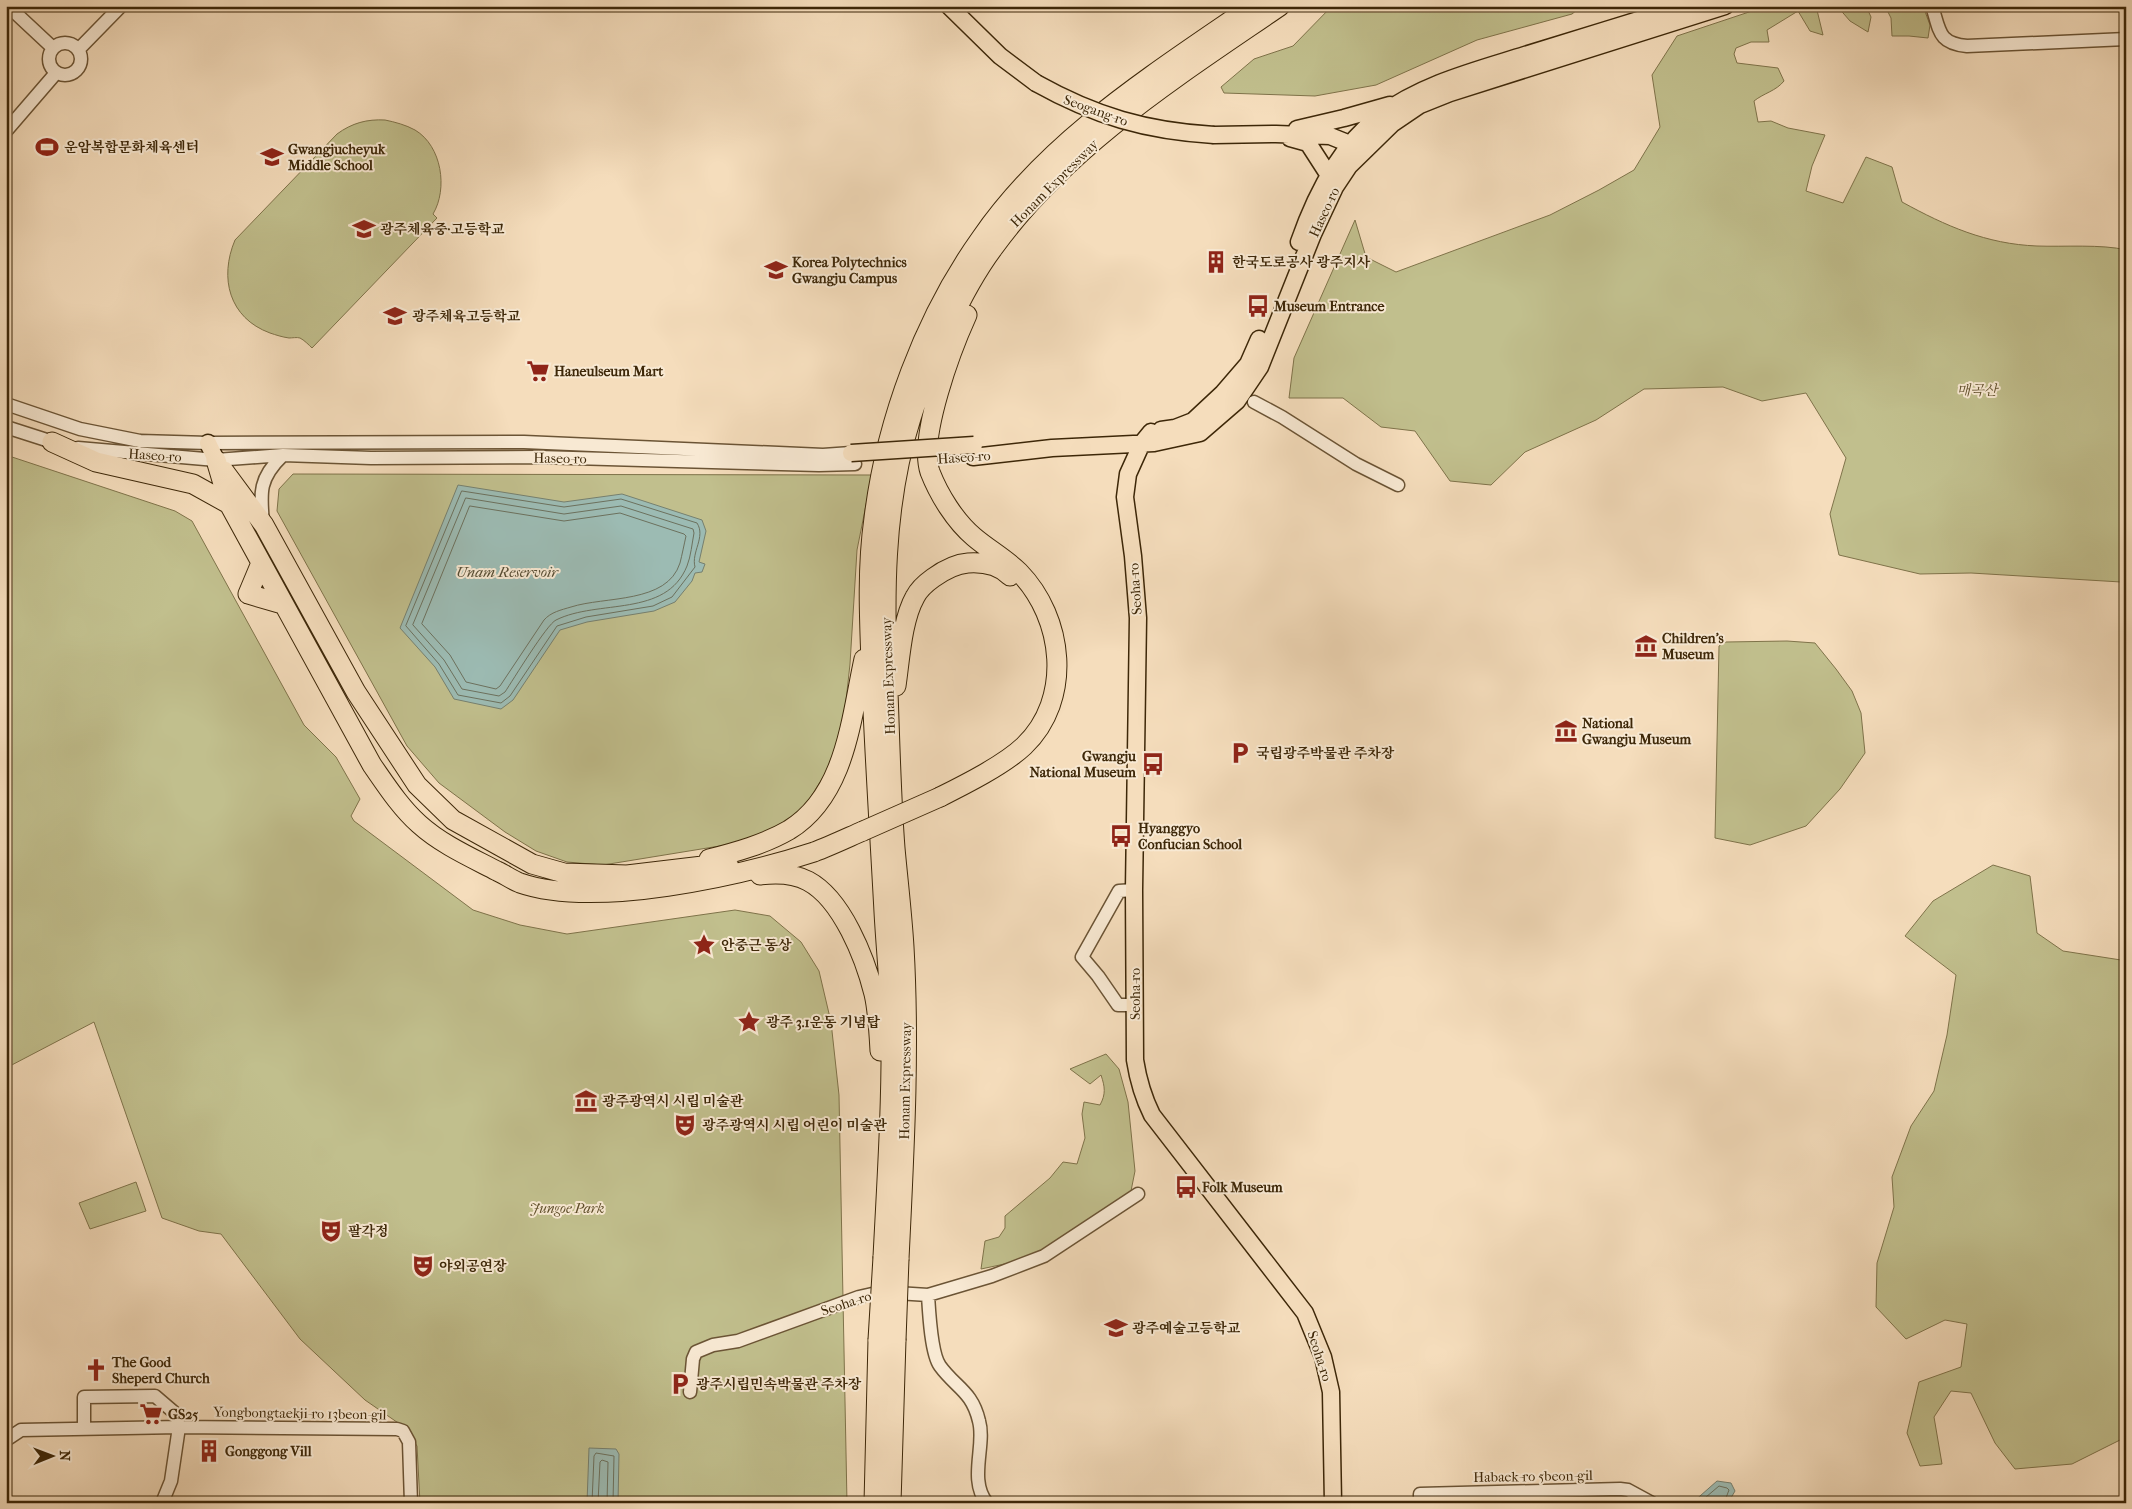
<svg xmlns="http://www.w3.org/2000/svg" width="2132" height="1509" font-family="'IM FELL French Canon','Noto Serif KR',serif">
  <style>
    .green { fill: #c1bf8d; stroke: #7f734a }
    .water { fill: #9cbbb3; stroke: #76806f }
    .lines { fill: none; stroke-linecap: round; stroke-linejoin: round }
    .shore { stroke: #6c715e; stroke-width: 1 }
    .minor-casing { stroke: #6b5435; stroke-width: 15 }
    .major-casing { stroke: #3d2708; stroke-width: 19 }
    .highway-casing { stroke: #3d2708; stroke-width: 21 }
    .minor { stroke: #f8e9d3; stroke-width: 12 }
    .major { stroke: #f5ddbc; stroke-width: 16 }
    .highway { stroke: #f5ddbc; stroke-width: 19 }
    .major-bridge-casing { stroke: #3d2708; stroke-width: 19; stroke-linecap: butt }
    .highway-bridge-casing { stroke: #3d2708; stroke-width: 21; stroke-linecap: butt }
    .major-bridge { stroke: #f5ddbc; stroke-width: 16 }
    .highway-bridge { stroke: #f5ddbc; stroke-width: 19 }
    .labels { text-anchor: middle; stroke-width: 4; stroke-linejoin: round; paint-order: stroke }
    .street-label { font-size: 14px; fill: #3d2708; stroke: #f8e9d3 }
    .poi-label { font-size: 14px; font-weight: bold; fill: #3d2708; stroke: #f8e9d3; text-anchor: start }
    .park-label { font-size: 14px; font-style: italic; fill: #5e4d29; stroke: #f8e9d3 }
    .water-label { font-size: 15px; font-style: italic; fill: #554c33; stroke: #f8e9d3 }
  </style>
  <rect width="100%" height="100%" fill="#f5ddbc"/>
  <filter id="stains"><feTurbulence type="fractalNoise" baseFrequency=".004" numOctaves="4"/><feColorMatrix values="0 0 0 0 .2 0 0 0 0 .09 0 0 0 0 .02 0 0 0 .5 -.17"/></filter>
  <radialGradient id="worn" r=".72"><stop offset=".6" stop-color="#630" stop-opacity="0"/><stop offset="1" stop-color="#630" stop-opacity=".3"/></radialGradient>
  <!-- green -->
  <path class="green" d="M1332 6H1582L1572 14 1477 40 1376 85 1315 96 1224 93 1221 87 1254 59 1293 46Z
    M1767 6H1816L1823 35 1810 31 1798 11 1767 30 1769 42H1751L1736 48 1734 54 1737 63 1778 68 1784 81C1776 91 1764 93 1754 101L1758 122 1771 121 1788 128 1825 135 1812 166 1806 191 1843 203 1866 157 1892 167 1902 202C1946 226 1986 244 2037 246 2062 247 2103 244 2126 250V587L2121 582 1971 573 1920 574 1839 555 1830 514 1846 458 1806 393 1762 401 1723 387 1644 389 1596 420 1525 452 1491 485 1450 481 1415 431 1381 427 1343 398H1289L1294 358 1355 220 1366 257 1396 272 1550 215 1599 190 1634 170 1660 127 1652 75 1677 36Z
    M1837 6H1866L1871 17 1868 32 1850 21Z
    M1885 6H1923L1930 25 1928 38 1909 36H1892L1891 18Z
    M385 120C395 122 406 125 415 130 442 146 448 189 433 214L437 218 312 348C309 345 304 340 300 338 297 337 292 338 289 338 282 337 276 335 270 333 229 318 219 278 235 240L337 134C352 123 367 119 385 120Z
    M6 455 175 511 192 521 304 725 336 757 360 799 351 816 354 821 473 910 520 925 567 934 735 910 770 916 801 942 819 971 831 1022 839 1095 847 1503H420L417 1446 404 1427 365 1400 300 1339 221 1234 199 1231 162 1218 94 1022 6 1068Z
    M293 474 872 475 857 550 850 664 845 710 832 763 805 806 778 828 738 843 603 865 567 862 536 851 505 832 439 783 407 746 277 511 279 489Z
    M1787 641 1815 643 1836 669 1852 691 1861 713 1865 753 1840 789 1806 826 1750 845 1715 838 1719 646 1726 642Z
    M1993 865 2030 876 2037 933 2063 951 2121 960 2126 955V1437L2072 1464 2015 1469 1995 1443 1971 1393 1951 1391 1934 1417 1942 1464 1920 1466 1907 1433 1919 1382 1961 1367 1967 1324 1945 1320 1906 1339 1876 1307 1877 1263 1894 1207 1892 1177 1911 1126 1934 1091 1947 1035 1956 975 1905 936 1933 901Z
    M1106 1054 1119 1069 1128 1102 1135 1171 1130 1196 1041 1253 1014 1262 981 1269 985 1241 999 1237 1005 1228V1216L1050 1178 1063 1162 1077 1164 1085 1138 1082 1114 1084 1102 1100 1105C1106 1094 1105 1087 1101 1075L1090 1084 1070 1069Z
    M136 1182 146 1211 90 1229 79 1203Z"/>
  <!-- water -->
  <path class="water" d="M458 485 564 502 622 494 702 520 706 531 699 562 705 564 702 572 695 573 692 581 675 602 654 611 587 622 560 630 513 700 501 709 454 699 435 667 400 628Z
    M589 1448 616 1449 619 1454 618 1503H587Z
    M1717 1481 1731 1483 1735 1491 1728 1503H1692Z"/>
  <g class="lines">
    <!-- shore -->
    <path class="shore" d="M462 491 564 507 621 499 697 523C706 537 691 552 695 567L672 597 653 606 586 617 557 626 510 696 501 703 458 695 439 664 406 626Z
      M466 498 564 514 621 506 693 529 694 533C692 543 691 556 687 566 666 618 598 599 556 620 547 624 513 680 505 692L499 696 462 689 444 660 413 625Z
      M470 506 564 521 620 513 684 534 686 536C684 545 682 555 680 563 667 604 605 596 571 607 561 610 551 612 544 620L500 686 496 689 466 682 450 655 422 624Z
      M592 1503 594 1456 596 1453 614 1456 613 1503
      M598 1503 600 1462 602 1460 608 1462 607 1503
      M1699 1503 1719 1486 1727 1488 1729 1490 1724 1503"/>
    <defs>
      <path id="minor" d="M8 6 53 48
        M1932 6C1940 31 1938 43 1967 46L2126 39
        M49 59a16 16 0 1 1 32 0a16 16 0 1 1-32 0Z
        M78 50 121 6
        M6 131 56 73
        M1254 402 1282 417 1356 464 1398 485
        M6 404 80 429 140 441 208 443 524 442 823 455 851 453
        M6 427 59 444
        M78 448 216 460 283 455 371 458 538 457 819 465 855 464
        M263 523C260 492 259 478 283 455
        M1134 890 1119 891 1082 957 1098 976 1118 1005H1135
        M928 1295C929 1311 931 1354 940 1366 956 1388 972 1391 979 1421 986 1445 968 1480 987 1503
        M690 1392 693 1359 696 1352 713 1345 738 1341 859 1297 881 1292 928 1295 992 1276 1044 1256 1138 1194
        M84 1428V1397L155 1396 176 1414 179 1427 171 1481 162 1503
        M6 1440 21 1430 179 1427 397 1429 403 1431 409 1442 411 1503
        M1420 1503V1494L1620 1489 1628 1490 1652 1503"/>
      <path id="major" d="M949 6 1000 56 1036 83
        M1297 129 1344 118 1390 105
        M1214 135 1276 134 1330 136 1360 148
        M1290 138 1308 143 1328 174
        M1299 242C1315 196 1339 147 1379 116 1422 84 1474 71 1525 55 1578 39 1631 22 1684 6
        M1161 430 1175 428 1193 421 1223 393 1248 364 1259 339
        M1151 432 1142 443 1128 474 1125 497 1133 556 1138 618 1134 890 1135 1060C1138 1079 1143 1097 1152 1115L1305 1313 1323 1357 1331 1392 1333 1503
        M208 443 216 460
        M973 457 1052 448 1154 443 1200 433 1237 401 1260 367 1313 234 1335 187 1349 166 1392 124 1420 105 1450 93 1725 6"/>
      <path id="highway" d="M52 442 96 462 193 484 229 504
        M216 460 229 504 372 765C386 785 400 807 419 824 441 844 470 857 497 871 504 874 512 880 520 883 595 909 740 876 814 852 830 846 847 838 863 831
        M224 471 264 525 356 692 417 785 453 820 532 864 564 873 627 875 728 863
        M261 563 248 594 282 604
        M896 686C900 659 902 620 915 597 919 589 926 583 933 578 944 570 955 564 968 563 983 562 999 565 1010 576
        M940 797C964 785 1004 765 1024 746 1073 699 1064 618 1019 572 1006 559 988 549 974 537 955 521 939 495 930 472 918 437 952 348 967 315
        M709 859C736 852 765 844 789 830 846 795 851 718 864 659
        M760 875C776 873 793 873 808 881 842 899 865 958 874 994 878 1011 879 1033 880 1051
        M883 1257C887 1179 892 1102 891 1024 890 987 886 949 884 912 880 837 875 762 872 687 870 631 866 574 874 518 886 421 924 318 981 238 1050 138 1154 74 1252 6
        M899 1259C904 1155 910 1051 904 947 902 914 898 881 895 848 891 796 890 744 888 692 884 601 883 506 911 418 921 386 934 356 948 327 961 299 976 271 994 247 1068 145 1178 76 1280 6
        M874 1503 878 1340
        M891 1503 896 1340"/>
    </defs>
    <!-- minor casing -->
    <use href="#minor" class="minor-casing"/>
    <!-- major casing -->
    <use href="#major" class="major-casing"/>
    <!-- highway casing -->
    <use href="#highway" class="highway-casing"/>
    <!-- minor -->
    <use href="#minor" class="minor"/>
    <!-- major -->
    <use href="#major" class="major"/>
    <!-- highway -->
    <use href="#highway" class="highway"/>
    <defs>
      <path id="major-bridge" d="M1036 83C1095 116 1146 131 1214 135
        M851 453 974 445"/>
      <path id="highway-bridge" d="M863 831 940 797
        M878 1340 883 1257
        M896 1340 899 1259"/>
    </defs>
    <!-- major-bridge casing -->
    <use href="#major-bridge" class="major-bridge-casing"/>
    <!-- highway-bridge casing -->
    <use href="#highway-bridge" class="highway-bridge-casing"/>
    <!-- major-bridge -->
    <use href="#major-bridge" class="major-bridge"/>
    <!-- highway-bridge -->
    <use href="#highway-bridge" class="highway-bridge"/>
  </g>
  <!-- icons -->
  <defs>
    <symbol id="stadium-bare" viewBox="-9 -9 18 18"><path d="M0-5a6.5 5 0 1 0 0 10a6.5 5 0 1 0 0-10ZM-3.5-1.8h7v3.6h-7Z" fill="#8f2418" stroke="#f8e9d3" stroke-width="2.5" paint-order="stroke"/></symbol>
    <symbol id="school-bare" viewBox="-9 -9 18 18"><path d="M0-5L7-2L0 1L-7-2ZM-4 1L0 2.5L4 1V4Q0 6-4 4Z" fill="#8f2418" stroke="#f8e9d3" stroke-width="2.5" paint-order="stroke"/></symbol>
    <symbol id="building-bare" viewBox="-9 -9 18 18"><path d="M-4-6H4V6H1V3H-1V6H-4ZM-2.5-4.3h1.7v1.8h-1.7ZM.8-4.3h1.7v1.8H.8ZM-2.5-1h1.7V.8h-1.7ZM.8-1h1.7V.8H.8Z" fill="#8f2418" stroke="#f8e9d3" stroke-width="2.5" paint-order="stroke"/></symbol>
    <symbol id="university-bare" viewBox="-9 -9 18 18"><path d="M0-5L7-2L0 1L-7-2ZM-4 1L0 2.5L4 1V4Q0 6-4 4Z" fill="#8f2418" stroke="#f8e9d3" stroke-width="2.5" paint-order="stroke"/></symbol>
    <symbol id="bus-bare" viewBox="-9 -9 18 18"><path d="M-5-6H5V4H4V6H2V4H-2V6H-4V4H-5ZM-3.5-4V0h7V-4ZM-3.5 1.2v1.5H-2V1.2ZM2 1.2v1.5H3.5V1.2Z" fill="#8f2418" stroke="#f8e9d3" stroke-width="2.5" paint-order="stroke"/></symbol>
    <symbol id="supermarket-bare" viewBox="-9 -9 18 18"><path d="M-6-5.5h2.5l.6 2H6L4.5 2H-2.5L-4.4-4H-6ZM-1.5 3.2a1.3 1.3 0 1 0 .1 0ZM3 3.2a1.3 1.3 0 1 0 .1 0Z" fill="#8f2418" stroke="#f8e9d3" stroke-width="2.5" paint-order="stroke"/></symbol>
    <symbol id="museum-bare" viewBox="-9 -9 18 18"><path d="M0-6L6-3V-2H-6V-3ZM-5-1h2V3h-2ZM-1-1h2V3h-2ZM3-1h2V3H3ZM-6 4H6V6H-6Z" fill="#8f2418" stroke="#f8e9d3" stroke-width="2.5" paint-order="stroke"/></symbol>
    <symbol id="parking-bare" viewBox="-9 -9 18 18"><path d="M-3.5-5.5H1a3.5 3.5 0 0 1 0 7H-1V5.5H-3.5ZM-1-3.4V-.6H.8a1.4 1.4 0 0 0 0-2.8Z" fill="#8f2418" stroke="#f8e9d3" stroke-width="2.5" paint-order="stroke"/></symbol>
    <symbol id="sight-bare" viewBox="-9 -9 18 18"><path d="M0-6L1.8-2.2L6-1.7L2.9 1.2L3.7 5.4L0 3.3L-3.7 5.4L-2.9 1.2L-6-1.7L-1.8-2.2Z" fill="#8f2418" stroke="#f8e9d3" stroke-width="2.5" paint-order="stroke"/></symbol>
    <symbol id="theatre-bare" viewBox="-9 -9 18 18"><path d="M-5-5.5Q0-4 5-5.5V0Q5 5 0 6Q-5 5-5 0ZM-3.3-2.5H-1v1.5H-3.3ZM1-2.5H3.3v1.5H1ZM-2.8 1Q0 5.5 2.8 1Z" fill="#8f2418" stroke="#f8e9d3" stroke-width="2.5" paint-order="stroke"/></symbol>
    <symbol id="church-bare" viewBox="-9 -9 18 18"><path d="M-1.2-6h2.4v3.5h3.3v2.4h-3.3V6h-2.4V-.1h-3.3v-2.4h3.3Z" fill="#8f2418" stroke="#f8e9d3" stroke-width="2.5" paint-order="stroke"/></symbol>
  </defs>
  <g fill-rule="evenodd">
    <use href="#stadium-bare" x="31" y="131" width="32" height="32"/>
    <use href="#school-bare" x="256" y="141" width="32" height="32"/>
    <use href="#school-bare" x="348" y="213" width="32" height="32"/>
    <use href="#building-bare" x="1200" y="246" width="32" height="32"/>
    <use href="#university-bare" x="760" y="254" width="32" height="32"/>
    <use href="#bus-bare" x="1242" y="290" width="32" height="32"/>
    <use href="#school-bare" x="379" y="300" width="32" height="32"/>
    <use href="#supermarket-bare" x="522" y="355" width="32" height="32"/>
    <use href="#museum-bare" x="1630" y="630" width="32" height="32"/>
    <use href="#museum-bare" x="1550" y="715" width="32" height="32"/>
    <use href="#parking-bare" x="1224" y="737" width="32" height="32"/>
    <use href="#bus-bare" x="1137" y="748" width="32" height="32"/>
    <use href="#bus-bare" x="1105" y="820" width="32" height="32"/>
    <use href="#sight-bare" x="688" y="929" width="32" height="32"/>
    <use href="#sight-bare" x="733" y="1006" width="32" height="32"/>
    <use href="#museum-bare" x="570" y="1085" width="32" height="32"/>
    <use href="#theatre-bare" x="669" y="1109" width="32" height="32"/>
    <use href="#bus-bare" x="1170" y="1171" width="32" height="32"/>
    <use href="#theatre-bare" x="315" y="1215" width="32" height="32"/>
    <use href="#theatre-bare" x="407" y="1250" width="32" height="32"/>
    <use href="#school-bare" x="1100" y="1312" width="32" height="32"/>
    <use href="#church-bare" x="80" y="1354" width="32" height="32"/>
    <use href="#parking-bare" x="664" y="1368" width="32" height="32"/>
    <use href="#supermarket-bare" x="135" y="1398" width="32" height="32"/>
    <use href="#building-bare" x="193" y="1435" width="32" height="32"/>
  </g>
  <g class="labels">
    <!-- street labels -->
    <g class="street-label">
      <text transform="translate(1096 110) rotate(20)" y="5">Seogang-ro</text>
      <text transform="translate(1054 183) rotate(-45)" y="5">Honam Expressway</text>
      <text transform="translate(1324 212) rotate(-65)" y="5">Haseo-ro</text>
      <text transform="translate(155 455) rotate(4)" y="5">Haseo-ro</text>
      <text transform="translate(964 457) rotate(-4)" y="5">Haseo-ro</text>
      <text transform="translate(560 458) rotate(1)" y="5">Haseo-ro</text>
      <text transform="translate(1135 589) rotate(-94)" y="5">Seoha-ro</text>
      <text transform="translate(888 676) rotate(-92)" y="5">Honam Expressway</text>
      <text transform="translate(1135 994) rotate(-90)" y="5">Seoha-ro</text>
      <text transform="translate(905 1081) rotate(-89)" y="5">Honam Expressway</text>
      <text transform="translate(846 1303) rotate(-18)" y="5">Seoha-ro</text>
      <text transform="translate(1320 1356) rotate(72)" y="5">Seoha-ro</text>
      <text transform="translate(300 1413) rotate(1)" y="5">Yongbongtaekji-ro 13beon-gil</text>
      <text transform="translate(1533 1476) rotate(-1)" y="5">Habaek-ro 5beon-gil</text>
    </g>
    <!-- poi labels -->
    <g class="poi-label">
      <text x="64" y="152">운암복합문화체육센터</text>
      <text x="288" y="154">Gwangjucheyuk<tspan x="288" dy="16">Middle School</tspan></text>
      <text x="380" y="234">광주체육중·고등학교</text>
      <text x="792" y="267">Korea Polytechnics<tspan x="792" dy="16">Gwangju Campus</tspan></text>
      <text x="1232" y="267">한국도로공사 광주지사</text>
      <text x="1274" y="311">Museum Entrance</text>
      <text x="412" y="321">광주체육고등학교</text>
      <text x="554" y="376">Haneulseum Mart</text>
      <text x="1662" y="643">Children’s<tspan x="1662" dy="16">Museum</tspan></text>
      <text x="1582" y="728">National<tspan x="1582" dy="16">Gwangju Museum</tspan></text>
      <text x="1256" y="758">국립광주박물관 주차장</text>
      <text x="1136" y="761" text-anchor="end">Gwangju<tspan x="1136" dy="16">National Museum</tspan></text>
      <text x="1138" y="833">Hyanggyo<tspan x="1138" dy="16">Confucian School</tspan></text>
      <text x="721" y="950">안중근 동상</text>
      <text x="766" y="1027">광주 3.1운동 기념탑</text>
      <text x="602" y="1106">광주광역시 시립 미술관</text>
      <text x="702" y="1130">광주광역시 시립 어린이 미술관</text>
      <text x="1202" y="1192">Folk Museum</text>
      <text x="348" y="1236">팔각정</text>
      <text x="439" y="1271">야외공연장</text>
      <text x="1132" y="1333">광주예술고등학교</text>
      <text x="112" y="1367">The Good<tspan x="112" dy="16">Sheperd Church</tspan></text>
      <text x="696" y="1389">광주시립민속박물관 주차장</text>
      <text x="168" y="1419">GS25</text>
      <text x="225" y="1456">Gonggong Vill</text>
    </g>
    <!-- park labels -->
    <g class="park-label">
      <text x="1977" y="395">매곡산</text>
      <text x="567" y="1213">Jungoe Park</text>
    </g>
    <!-- water labels -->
    <g class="water-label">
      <text x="507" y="577">Unam Reservoir</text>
    </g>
  </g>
  <!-- margin -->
  <rect width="2132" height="1509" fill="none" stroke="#f5ddbc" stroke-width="25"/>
  <rect x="8" y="8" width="2117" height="1494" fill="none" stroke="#3d2708" stroke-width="2.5"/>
  <rect x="12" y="12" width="2107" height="1484" fill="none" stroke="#3d2708"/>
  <!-- north arrow -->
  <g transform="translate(52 1456) rotate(89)" stroke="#f8e9d3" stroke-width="4" paint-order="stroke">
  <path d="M0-4L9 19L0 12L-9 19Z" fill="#3d2708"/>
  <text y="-8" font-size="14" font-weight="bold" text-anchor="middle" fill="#3d2708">N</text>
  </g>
  <rect width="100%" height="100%" filter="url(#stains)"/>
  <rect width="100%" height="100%" fill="url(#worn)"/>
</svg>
